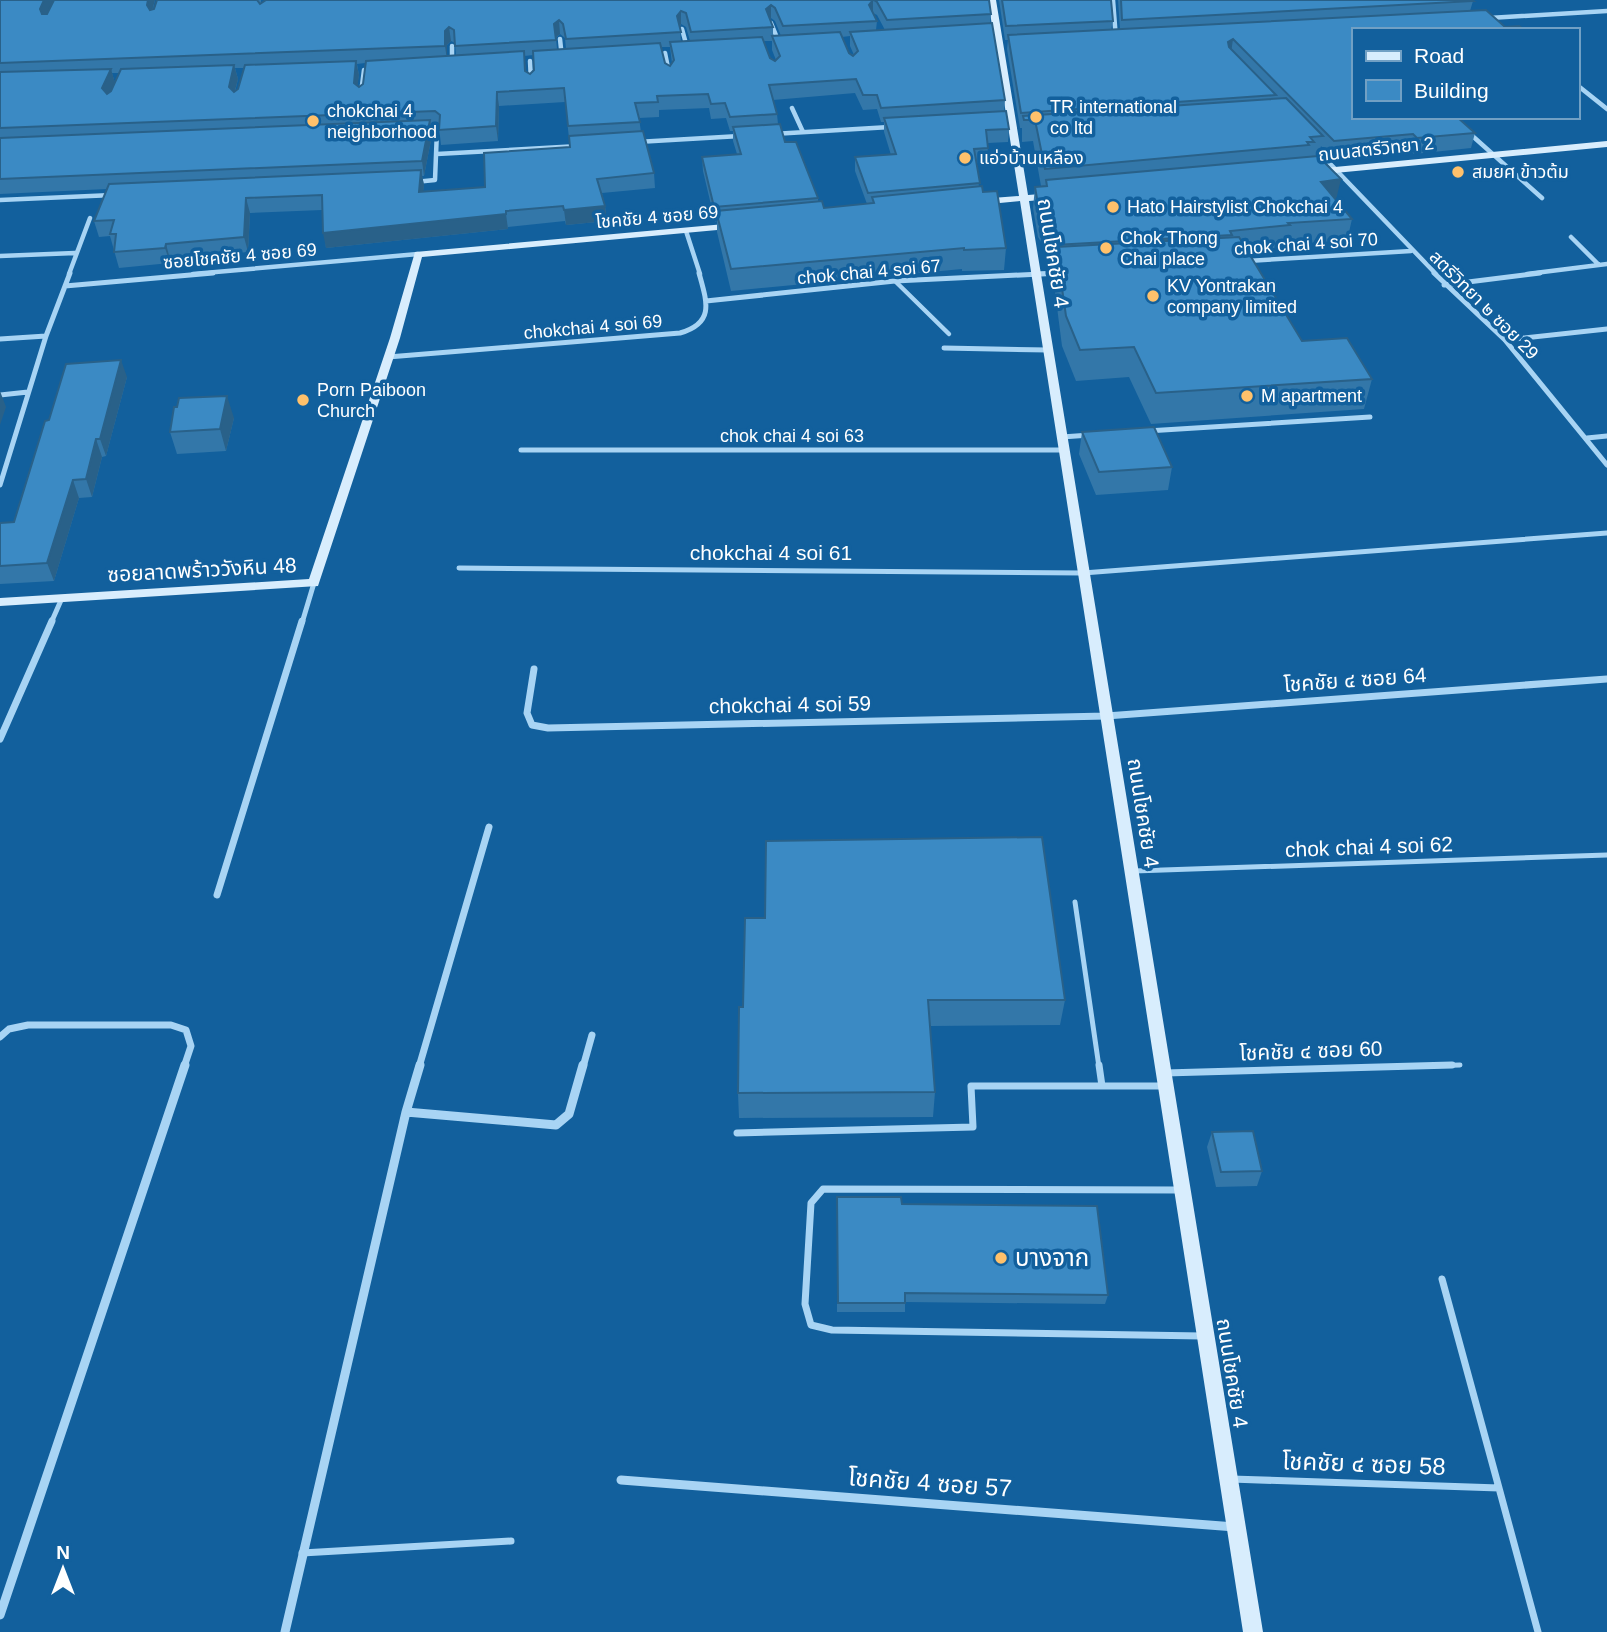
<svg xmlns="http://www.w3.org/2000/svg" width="1607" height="1632" font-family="Arial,'Noto Sans Thai',sans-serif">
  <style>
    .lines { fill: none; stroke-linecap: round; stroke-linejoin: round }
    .lane-far2 { stroke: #a8d4f4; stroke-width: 4.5 }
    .lane-far1 { stroke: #a8d4f4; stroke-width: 5 }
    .lane { stroke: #a8d4f4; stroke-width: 7 }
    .street-far3 { stroke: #a8d4f4; stroke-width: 4.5 }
    .street-far2 { stroke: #a8d4f4; stroke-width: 5 }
    .street-far1 { stroke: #a8d4f4; stroke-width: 7 }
    .street { stroke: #a8d4f4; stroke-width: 9 }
    .secondary { fill: #d8edfd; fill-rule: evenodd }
    .wall { fill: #3377a9; fill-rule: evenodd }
    .shaded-wall { fill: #296189 }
    .building { fill: #3b8ac4; stroke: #296189; stroke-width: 2 }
    .poi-dot { fill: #ffc16b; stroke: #12609d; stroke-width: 2.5 }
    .labels { text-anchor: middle; stroke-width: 7; stroke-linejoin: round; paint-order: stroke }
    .far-poi-label { font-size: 18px; fill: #fff; stroke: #12609d; text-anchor: start }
    .far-street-label { font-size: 18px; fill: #fff; stroke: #12609d }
    .street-label { font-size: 21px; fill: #fff; stroke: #12609d }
    .near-poi-label { font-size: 24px; fill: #fff; stroke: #12609d; text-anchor: start }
    .near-street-label { font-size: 24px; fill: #fff; stroke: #12609d }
  </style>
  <rect width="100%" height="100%" fill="#12609d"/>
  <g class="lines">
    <!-- lane-far2 -->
    <path class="lane-far2" d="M895 281 949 334"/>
    <!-- lane-far1 -->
    <path class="lane-far1" d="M1134 871 1607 855
      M1075 902 1099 1067
      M1387 1067 1460 1065"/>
    <!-- lane -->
    <path class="lane" d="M1099 1065 1102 1086
      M1165 1073 1452 1065
      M737 1133 973 1127 971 1086H1162
      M1179 1190 823 1189 811 1203 805 1304 811 1325 832 1330 1202 1336
      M1231 1479 1499 1488 1442 1279
      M1499 1488 1538 1632
      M302 1553 511 1541"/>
    <!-- street-far3 -->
    <path class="street-far3" d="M1113 0 1116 39
      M1489 18 1607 11
      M771 23 780 45
      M682 29 688 51
      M560 39 562 58
      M452 46V64
      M665 53 669 73
      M530 61 531 81
      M1577 85 1607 109
      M361 93 364 70
      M792 108 803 132
      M1468 132 1542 198
      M773 134 890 127
      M637 142 740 136
      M1314 147 1436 274
      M437 154 579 146
      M415 182 435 180 437 130 424 131
      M0 200 113 195
      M686 231 700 274
      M1571 237 1599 265
      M0 256 75 253
      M1247 261 1411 251
      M69 274 90 218
      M193 274 418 254
      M1033 274 1061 273
      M1527 274 1607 264"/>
    <!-- street-far2 -->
    <path class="street-far2" d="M1434 273 1505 340 1607 465
      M1444 285 1540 273
      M65 286 213 273
      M706 301 895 281 1061 273
      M0 339 46 336
      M1505 340 1607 329
      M944 348 1048 350
      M388 357 680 333C715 323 707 302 699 273
      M0 395 28 392
      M1147 431 1370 417
      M1062 437 1090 435
      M1587 438 1607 436
      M521 450H1064
      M0 485 46 336 70 273
      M459 568 1083 573 1607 533
      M51 623 62 598
      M302 623 314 583"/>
    <!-- street-far1 -->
    <path class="street-far1" d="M534 669 527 713 532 725 548 728 1106 716 1607 679
      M0 739 52 621
      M217 895 302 621
      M0 1037 9 1029 28 1025H171L186 1030 191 1046 184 1067
      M419 1067 489 827
      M583 1067 592 1035"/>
    <!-- street -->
    <path class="street" d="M406 1112 556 1125 569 1114 583 1065
      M621 1480 1235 1527
      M0 1615 185 1065
      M285 1632 406 1112 420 1065"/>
    <!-- secondary -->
    <path class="secondary" d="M988 0H996L1028 195 1053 193 1058 196 1053 199 1029 201 1263 1632H1243L1020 201 979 205 974 202 979 199 1019 196Z
      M1607 141V147L1314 175 1309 172 1314 169Z
      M736 223 741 226 739 228 422 257 400 338 318 586 0 606V598L309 579 390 338 415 252Z"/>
  </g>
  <!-- wall -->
  <path class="wall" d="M0 0H155L153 9H154L157 0H261V3L266 0H989L991 14 990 23 1005 100 1004 111 1009 129 1008 142 988 143 987 162 976 163 979 187 983 192 1006 248 1004 270 962 271V269L731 291 717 232V221L715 222 703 171 702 157 737 154 733 141V131H730L726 118 711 119 709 108 659 110V117L639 118 641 132 654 173 655 188 602 193 605 206 607 221 566 225 565 221 508 227V229L326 248 322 210 250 213 248 252 170 259V263L119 268 110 236 99 237 94 221 107 189 0 194ZM873 13 877 15 885 30H876L877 21ZM771 18 775 21 781 36H773V27L770 19ZM681 24 686 27 690 41 681 42 680 27ZM560 34 565 38 566 49H557L556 38ZM850 36V46L854 55 849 53 842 37ZM451 41 455 43 456 55 447 56V45ZM764 41H772V50L776 60 775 61 770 58ZM661 47H670L672 63 670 66 665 63ZM534 55V70L530 74 526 71 524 56ZM365 63 363 84 359 87 357 86 359 75 357 64ZM235 68H244L238 89 235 92 238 79ZM112 73H119L115 83ZM855 93 863 110 877 109 881 122H884V132L891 155 855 157V171L867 204 824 208 818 202V198L785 142 778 124 777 114 773 100ZM565 102 570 147 485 187 423 191 424 185 422 176H424L432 135 430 125H437L439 127 441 145 498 141 499 106Z
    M999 0H1111L1113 21 1111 30 1120 29 1118 0H1471L1473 1 1470 11 1505 27 1525 30H1353L1475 133 1471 148 1414 154 1409 149 1330 156 1321 146 1319 156 1336 200 1352 219 1347 241 1286 244V247L1247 250 1302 341 1372 379 1364 409 1151 424 1129 377 1076 381 1062 346 1053 276 1054 267H1052L1050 257 1038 237 1033 208 1035 187 1041 186 1033 141 1022 142V128H1020L1007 49 1008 40H1005Z
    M127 377 106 456 102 457 92 497 79 498 54 581 0 584V523L14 522 49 420Z
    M234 418 226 451 177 454 170 432Z
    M1082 432 1172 467 1168 490 1096 495 1079 454Z
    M745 918 1065 1000 1060 1025 930 1026 935 1092 933 1117 739 1118 738 1093 743 1007Z
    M1212 1132 1262 1171 1257 1186 1216 1187 1207 1147Z
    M837 1197 902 1204 1108 1295 1105 1304 905 1302V1312H837Z"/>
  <!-- shaded-wall -->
  <path class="shaded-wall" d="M44 0H55L44 23 40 9Z
    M148 0H155L150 18 147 5Z
    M873 0V13L869 5Z
    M771 5V18L766 23V9Z
    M681 11V24L677 30V16Z
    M559 20 560 34 555 38 554 24Z
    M449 27 451 41 447 45V60L445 46V31Z
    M1233 39 1231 53 1228 42Z
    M356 61 359 75 356 97 354 83Z
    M234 65 238 79 232 102 229 87Z
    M111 69 115 83 106 103 102 88Z
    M497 92 499 106 498 141 496 126Z
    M430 120 432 135 424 176 422 161Z
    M421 170 424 185 422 207 419 192Z
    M1341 179 1336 200 1321 182Z
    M246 198 250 213 248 252 244 237Z
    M605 206 607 221 566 225 564 210Z
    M506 214 508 229 326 248 323 233Z
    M166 244 170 259V263L165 248Z
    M121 360 127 377 106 456 100 439Z
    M0 391 6 407 0 425Z
    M227 396 234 418 226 451 220 429Z
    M96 439 102 457 92 497 86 479Z
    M73 480 79 498 54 581 47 563Z"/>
  <!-- building -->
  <path class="building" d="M0 0H44L40 9 42 14H47L54 0H148L147 5 150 10 154 9 157 0H257L260 4 266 0H873L869 5 877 21 783 26 775 8 771 5 766 9 773 27 691 32 686 13 681 11 677 16 681 32 566 39 563 24 559 20 554 24 556 40 455 46 454 30 449 27 445 31V46L0 63Z
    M874 0H989L991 14 887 20 877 2Z
    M1002 0H1111L1113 21 1006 26Z
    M1121 0H1471L1473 1 1122 20Z
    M1486 10 1505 27 1519 26 1525 30H1353V117H1457L1475 133 1417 138 1413 134 1334 141 1233 39 1228 42 1229 47 1276 95 1021 113 1008 35Z
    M992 23 1005 100 881 108 877 95H863L856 79 769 85 777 114 730 117 725 103 711 104 708 94 657 96 658 102 635 103 640 122 568 126 564 88 497 92 496 126 439 130 440 115 435 111 0 128V72L111 69 102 88 107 94 111 91 121 69 234 65 229 87 234 92 238 89 245 65 356 61 354 83 359 87 363 84 366 61 524 51 525 71 530 74 534 70 533 51 660 43 665 63 670 66 674 60 670 42 762 37 770 58 775 61 780 56 772 36 840 32 849 53 853 56 858 51 850 32Z
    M1286 98 1323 136 1310 137 1314 142H1307L1309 145 1045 169 1035 120H1024L1023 116Z
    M1006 111 1009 129 986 130 988 148 974 149 980 183 868 193 855 157 896 154 884 118Z
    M430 120 422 161 0 179V138Z
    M780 124 785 142H796L818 198 714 207 702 157 741 154 733 127Z
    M643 131 654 173 597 179 605 206 564 210 563 206 506 211V214L323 233 322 195 246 198 244 237 166 244 165 248 114 252 116 234H110L114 220 94 221 109 184 421 170 419 192 485 187 484 153 570 147 569 136Z
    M1318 156 1341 179 1321 182 1352 219 1288 223 1290 225 1230 231 1232 235 1054 245 1053 235 1040 216 1035 187 1047 186 1046 180Z
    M982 186 983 192 997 191 1006 248 964 250V248L731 269 716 211 822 201 824 208 874 203 872 197Z
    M1239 237 1302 341 1347 338 1372 379 1156 393 1134 347 1080 350 1066 316 1056 247Z
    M121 360 100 439H96L86 479 73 480 47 563 0 566V523L14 522 45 421 49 420 66 364Z
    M227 396 220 429 170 432 174 407H177L179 398Z
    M1154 427 1172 467 1099 472 1082 432Z
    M1042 837 1065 1000H928L935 1092 738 1093 739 1007H743L745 918H765L766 841Z
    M1253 1131 1262 1171 1221 1172 1212 1132Z
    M837 1197H901L902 1204 1097 1206 1108 1295 905 1293V1303H838Z"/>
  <!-- markers -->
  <g class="poi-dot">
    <circle cx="1036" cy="117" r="7"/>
    <circle cx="313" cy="121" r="7"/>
    <circle cx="965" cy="158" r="7"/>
    <circle cx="1458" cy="172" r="7"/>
    <circle cx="1113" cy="207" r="7"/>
    <circle cx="1106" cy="248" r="7"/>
    <circle cx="1153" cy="296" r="7"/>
    <circle cx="1247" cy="396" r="7"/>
    <circle cx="303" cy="400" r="7"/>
    <circle cx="1001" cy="1258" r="7"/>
  </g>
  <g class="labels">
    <!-- far-poi labels -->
    <g class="far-poi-label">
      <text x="1050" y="113">TR international<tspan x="1050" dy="21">co ltd</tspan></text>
      <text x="327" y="117">chokchai 4<tspan x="327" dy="21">neighborhood</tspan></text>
      <text x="979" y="164">แอ่วบ้านเหลือง</text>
      <text x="1472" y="178">สมยศ ข้าวต้ม</text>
      <text x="1127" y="213">Hato Hairstylist Chokchai 4</text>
      <text x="1120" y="244">Chok Thong<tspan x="1120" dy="21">Chai place</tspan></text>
      <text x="1167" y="292">KV Yontrakan<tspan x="1167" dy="21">company limited</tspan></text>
      <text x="317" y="396">Porn Paiboon<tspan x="317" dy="21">Church</tspan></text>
      <text x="1261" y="402">M apartment</text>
    </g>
    <!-- far-street labels -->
    <g class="far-street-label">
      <text transform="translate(1376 149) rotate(-6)" y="6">ถนนสตรีวิทยา 2</text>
      <text transform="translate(657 217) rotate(-5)" y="6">โชคชัย 4 ซอย 69</text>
      <text transform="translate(1306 244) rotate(-4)" y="6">chok chai 4 soi 70</text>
      <text transform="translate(240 256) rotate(-5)" y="6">ซอยโชคชัย 4 ซอย 69</text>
      <text transform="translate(869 272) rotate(-5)" y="6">chok chai 4 soi 67</text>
      <text transform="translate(1484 305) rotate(45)" y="6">สตรีวิทยา ๒ ซอย 29</text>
      <text transform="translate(593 327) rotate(-5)" y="6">chokchai 4 soi 69</text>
      <text x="792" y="442">chok chai 4 soi 63</text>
    </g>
    <!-- street labels -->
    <g class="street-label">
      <text transform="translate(1053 253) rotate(81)" y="7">ถนนโชคชัย 4</text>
      <text x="771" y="560">chokchai 4 soi 61</text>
      <text transform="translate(202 570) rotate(-3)" y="7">ซอยลาดพร้าววังหิน 48</text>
      <text transform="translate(1355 680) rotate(-4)" y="7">โชคชัย ๔ ซอย 64</text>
      <text transform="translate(790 705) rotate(-1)" y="7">chokchai 4 soi 59</text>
      <text transform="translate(1143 813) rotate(81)" y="7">ถนนโชคชัย 4</text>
      <text transform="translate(1369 847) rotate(-2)" y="7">chok chai 4 soi 62</text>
      <text transform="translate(1311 1051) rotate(-2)" y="7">โชคชัย ๔ ซอย 60</text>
      <text transform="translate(1232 1373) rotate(81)" y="7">ถนนโชคชัย 4</text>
    </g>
    <!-- near-poi labels -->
    <g class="near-poi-label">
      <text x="1015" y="1266">บางจาก</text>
    </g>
    <!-- near-street labels -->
    <g class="near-street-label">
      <text transform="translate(1364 1464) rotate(2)" y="8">โชคชัย ๔ ซอย 58</text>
      <text transform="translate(930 1483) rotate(4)" y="8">โชคชัย 4 ซอย 57</text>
    </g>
  </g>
  <!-- legend -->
  <rect x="1352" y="28" width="228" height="91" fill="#12609d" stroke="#71a0c4" stroke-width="2"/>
  <rect x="1366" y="51" width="35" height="10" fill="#d8edfd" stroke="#71a0c4" stroke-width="2"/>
  <text x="1414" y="63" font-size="21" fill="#ffffff">Road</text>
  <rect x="1366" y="80" width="35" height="21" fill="#3b8ac4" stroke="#71a0c4" stroke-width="2"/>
  <text x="1414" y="98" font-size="21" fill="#ffffff">Building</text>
  <!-- north arrow -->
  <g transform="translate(63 1569)" stroke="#12609d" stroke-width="5" paint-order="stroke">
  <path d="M0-5L12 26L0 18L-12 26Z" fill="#ffffff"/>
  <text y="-10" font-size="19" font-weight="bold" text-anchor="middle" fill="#ffffff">N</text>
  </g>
</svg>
